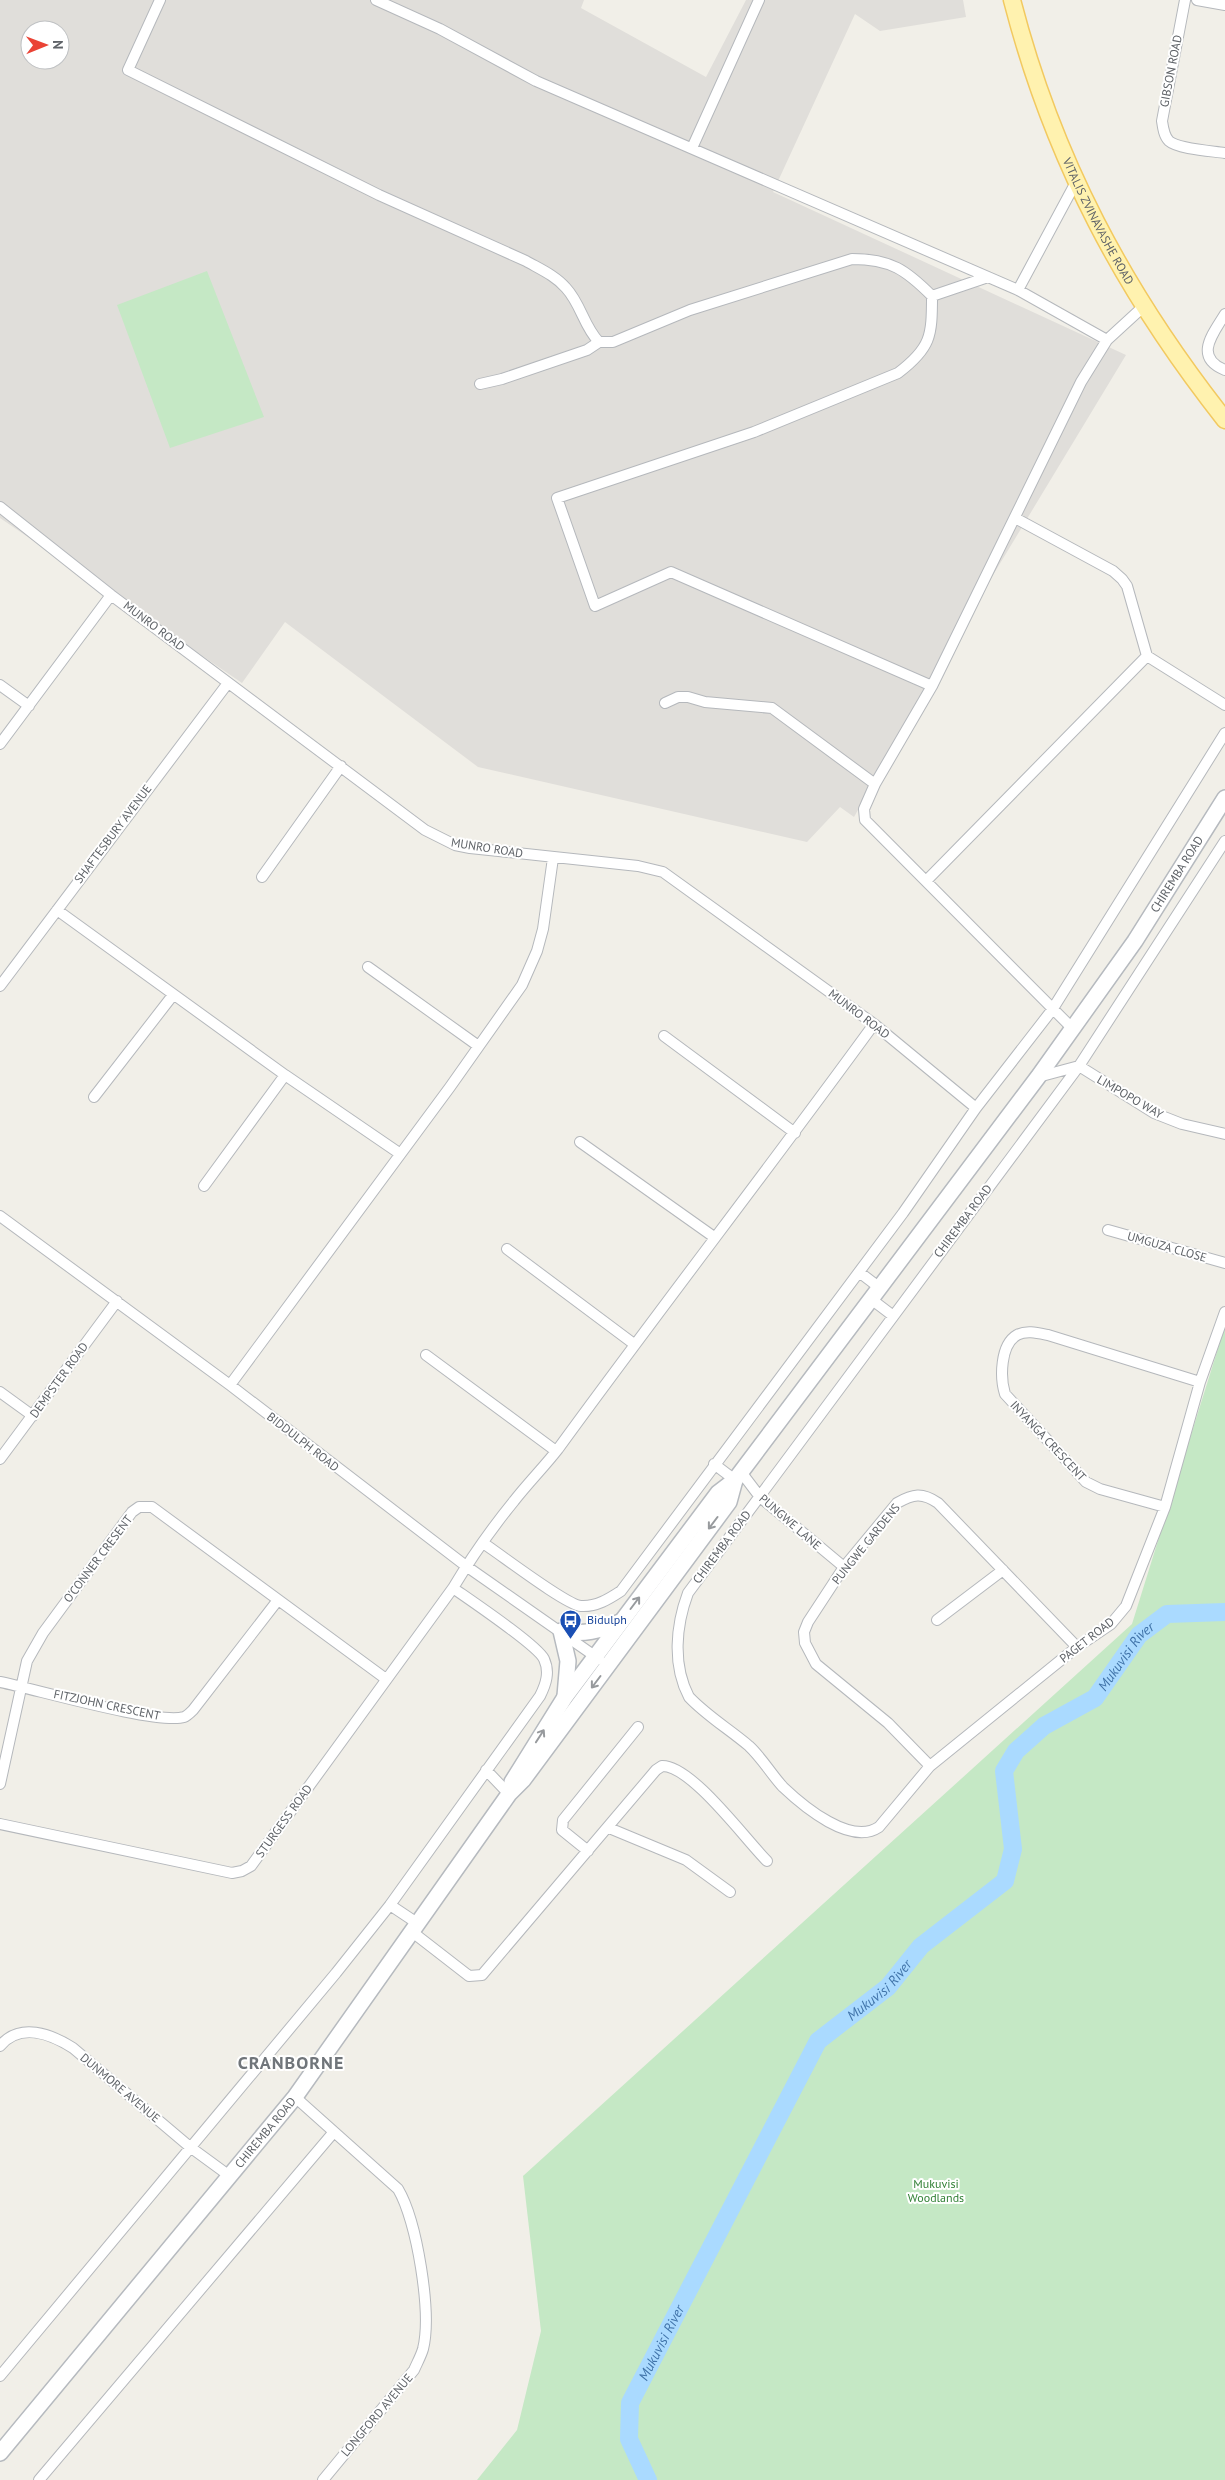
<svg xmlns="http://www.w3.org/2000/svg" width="1225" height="2480" font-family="'PT Sans',sans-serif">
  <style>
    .industrial { fill: #e0deda; fill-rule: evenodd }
    .green { fill: #c5e8c5 }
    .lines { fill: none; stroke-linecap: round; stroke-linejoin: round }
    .river { stroke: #aadaff; stroke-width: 18 }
    .street-casing { stroke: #b5b8bc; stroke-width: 12 }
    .secondary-casing { stroke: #b6babf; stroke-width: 18 }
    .primary-casing { stroke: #f2c960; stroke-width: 19 }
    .street { stroke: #fff; stroke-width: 10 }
    .secondary { stroke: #fff; stroke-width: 15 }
    .primary { stroke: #fff2af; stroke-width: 16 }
    .oneway { stroke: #979a9d }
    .labels { text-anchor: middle; stroke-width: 4; stroke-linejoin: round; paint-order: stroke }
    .street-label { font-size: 12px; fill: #5f6368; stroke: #fff }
    .transit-label { font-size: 12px; fill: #164399; stroke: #fff; text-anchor: start }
    .park-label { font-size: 12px; fill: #348238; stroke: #fff }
    .water-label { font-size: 14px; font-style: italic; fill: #4174aa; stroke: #fff }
    .district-label { font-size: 18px; font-weight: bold; letter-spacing: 1px; fill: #70757a; stroke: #fff }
  </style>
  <rect width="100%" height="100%" fill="#f1efe8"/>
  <!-- industrial -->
  <path class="industrial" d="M0 0H584L581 8 706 77 746 0H963L966 17 880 31 855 14 773 192 1126 355 961 628 854 817 840 807 807 842 478 767 285 622 242 683 0 518ZM30 30H60V60H30Z"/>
  <!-- green -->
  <path class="green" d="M207 271 264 417 170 448 117 305Z
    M1225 1326V2480H477L517 2430 541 2331 523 2176 1132 1624Z"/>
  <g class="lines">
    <!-- river -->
    <path class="river" id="s1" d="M648 2480 629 2439 630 2403 818 2041 888 1987 921 1946 1005 1881 1013 1849 1004 1771 1016 1751 1044 1726 1095 1698 1139 1635 1167 1614 1225 1612"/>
    <defs>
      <path id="street" d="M160 0 128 70 379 195 526 261C540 269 556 276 566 288 581 304 584 327 599 342H613L690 310 852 259C891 259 906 270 932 296L988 277
        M376 0 440 29 536 81 1018 290 1107 340
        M1185 0 1162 121C1163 128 1164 136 1169 141 1178 149 1212 151 1225 153
        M1197 0 1225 5
        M692 148 759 0
        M1018 290 1076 182
        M1225 314C1213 334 1193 357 1225 370
        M480 384 502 379 587 350 599 342
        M0 507 111 595 425 830 455 845 470 848 638 866 663 872 874 1024 976 1108
        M1015 518 1113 571 1122 579 1127 586 1147 656 1225 705
        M0 685 29 706
        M932 686 671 572 595 606 557 498 754 432 898 373C931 348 932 336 932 296
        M665 703 678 697H688L705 702 772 708 875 784
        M0 744 111 595
        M1225 841 1079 1066 688 1593C676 1625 672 1665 689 1697 707 1716 729 1729 749 1746 762 1758 771 1774 783 1787 804 1807 851 1846 879 1827L930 1766 1077 1647 1111 1624 1126 1606 1165 1507 1200 1382 1225 1312
        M262 877 341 766
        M926 881 1147 656
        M57 910 285 1075 399 1153
        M368 967 477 1045
        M0 986 228 683
        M1072 1028 869 824 865 820 864 809 875 784 932 686 1081 382 1107 340 1143 307
        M664 1036 795 1133
        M1038 1077 1079 1066 1154 1113 1182 1124 1225 1134
        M94 1097 173 995
        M580 1142 714 1237
        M204 1186 285 1075
        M0 1216 230 1385 466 1566 599 1659
        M1108 1230 1225 1263
        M507 1249 634 1344
        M859 1272 880 1288
        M871 1299 892 1315
        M426 1355 556 1451
        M230 1385 450 1087 522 985 537 951 543 929 553 858
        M0 1392 33 1416
        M0 1459 117 1301
        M714 1464 735 1480
        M741 1472 760 1497 844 1567
        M1165 1507 1100 1489 1086 1482 1005 1394C1000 1378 1000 1345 1017 1335 1026 1330 1038 1333 1048 1335L1200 1382
        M483 1543C500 1554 566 1605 581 1606 596 1607 609 1599 621 1591L903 1213 976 1108 1052 1010 1225 733
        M937 1620 1003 1570
        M0 1682C35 1689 158 1725 184 1717 187 1716 190 1713 193 1710L278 1600
        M930 1766 888 1723 816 1664 805 1643 804 1632 808 1622 844 1567 897 1503C913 1494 922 1492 938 1503L1077 1647
        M486 1770 509 1794
        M0 1784 27 1661 43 1633 132 1512 139 1507H152L386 1679
        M0 1824 232 1873 242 1871 251 1866 453 1588C471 1558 492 1528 514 1501 528 1483 544 1467 558 1449 662 1306 770 1167 874 1024
        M609 1828 686 1860 730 1892
        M588 1851 562 1830 563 1820 638 1727
        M390 1905 417 1923
        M411 1931 469 1976 482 1975 656 1770 662 1766C691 1765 745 1839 767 1861
        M0 2046C20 2022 51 2034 73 2048L190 2147 231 2177
        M295 2097 398 2189C417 2221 432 2313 423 2349 421 2356 417 2363 414 2370L323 2480
        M0 2376 336 1973 390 1905 540 1696C546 1684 550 1672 544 1659 537 1645 470 1600 453 1588
        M39 2480 333 2133"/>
      <g id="secondary">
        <path d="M565 1696 568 1661 561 1631C584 1635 599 1631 620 1622"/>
        <path d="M512 1782 565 1697 718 1493 735 1480"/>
        <path id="s2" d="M0 2453 295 2097 509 1794 523 1780 729 1502 735 1480 741 1472 1038 1077 1135 941 1225 798"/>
      </g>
      <g id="primary">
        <path id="s3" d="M1012 0C1053 159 1124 292 1225 420"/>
      </g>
    </defs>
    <!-- street casing -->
    <use href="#street" class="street-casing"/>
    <!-- secondary casing -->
    <use href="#secondary" class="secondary-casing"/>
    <!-- primary casing -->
    <use href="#primary" class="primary-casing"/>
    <!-- street -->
    <use href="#street" class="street"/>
    <!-- secondary -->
    <use href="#secondary" class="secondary"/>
    <!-- primary -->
    <use href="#primary" class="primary"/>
  </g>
  <!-- one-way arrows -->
  <defs><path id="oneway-shaft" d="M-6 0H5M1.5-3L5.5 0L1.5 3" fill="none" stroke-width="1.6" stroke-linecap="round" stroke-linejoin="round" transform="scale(1.25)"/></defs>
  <g class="oneway">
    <use href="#oneway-shaft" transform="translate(713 1523) rotate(127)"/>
    <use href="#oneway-shaft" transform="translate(635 1603) rotate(-53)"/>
    <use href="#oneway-shaft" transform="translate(596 1682) rotate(127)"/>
    <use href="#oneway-shaft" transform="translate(540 1736) rotate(-57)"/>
  </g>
  <!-- icons -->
  <defs>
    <symbol id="bus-pin" viewBox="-11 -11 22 30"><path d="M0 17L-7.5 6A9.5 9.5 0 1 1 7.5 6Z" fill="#1a4fb4" stroke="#fff"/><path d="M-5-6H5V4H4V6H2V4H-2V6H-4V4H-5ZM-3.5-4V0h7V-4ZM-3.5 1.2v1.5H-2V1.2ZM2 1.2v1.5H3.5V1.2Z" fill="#fff"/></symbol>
  </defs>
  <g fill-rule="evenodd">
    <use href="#bus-pin" x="558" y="1608" width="25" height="34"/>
  </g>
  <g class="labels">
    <!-- street labels -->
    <g class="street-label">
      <text transform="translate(1171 71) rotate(-79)" y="4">GIBSON ROAD</text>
      <text dy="4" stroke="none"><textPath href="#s3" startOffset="238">VITALIS ZVINAVASHE ROAD</textPath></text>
      <text transform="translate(154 626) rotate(37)" y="4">MUNRO ROAD</text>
      <text transform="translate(113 834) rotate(-53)" y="4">SHAFTESBURY AVENUE</text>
      <text transform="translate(487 848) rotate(9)" y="4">MUNRO ROAD</text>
      <text dy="4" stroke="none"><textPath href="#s2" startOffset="1972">CHIREMBA ROAD</textPath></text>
      <text transform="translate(859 1014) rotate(37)" y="4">MUNRO ROAD</text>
      <text transform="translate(1130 1097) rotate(30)" y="4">LIMPOPO WAY</text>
      <text transform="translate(963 1221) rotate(-53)" y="4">CHIREMBA ROAD</text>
      <text transform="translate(1167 1247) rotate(16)" y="4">UMGUZA CLOSE</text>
      <text transform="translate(59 1380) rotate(-54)" y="4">DEMPSTER ROAD</text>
      <text transform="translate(1048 1441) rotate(47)" y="4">INYANGA CRESCENT</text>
      <text transform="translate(303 1442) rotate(38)" y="4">BIDDULPH ROAD</text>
      <text transform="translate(790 1522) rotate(41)" y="4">PUNGWE LANE</text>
      <text transform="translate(866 1544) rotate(-51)" y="4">PUNGWE GARDENS</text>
      <text transform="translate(722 1547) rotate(-53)" y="4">CHIREMBA ROAD</text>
      <text transform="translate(98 1559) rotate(-53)" y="4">O'CONNER CRESENT</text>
      <text transform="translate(1087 1640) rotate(-38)" y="4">PAGET ROAD</text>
      <text transform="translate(107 1705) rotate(12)" y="4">FITZJOHN CRESCENT</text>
      <text transform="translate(284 1821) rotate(-54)" y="4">STURGESS ROAD</text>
      <text transform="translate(120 2088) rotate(40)" y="4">DUNMORE AVENUE</text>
      <text dy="4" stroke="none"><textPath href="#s2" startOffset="416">CHIREMBA ROAD</textPath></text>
      <text transform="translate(377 2415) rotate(-50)" y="4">LONGFORD AVENUE</text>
    </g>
    <!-- transit labels -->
    <g class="transit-label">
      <text x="587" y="1624">Bidulph</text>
    </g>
    <!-- park labels -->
    <g class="park-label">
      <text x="936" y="2188">Mukuvisi<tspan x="936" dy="14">Woodlands</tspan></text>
    </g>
    <!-- water labels -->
    <g class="water-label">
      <text dy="5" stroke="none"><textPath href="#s1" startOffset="1019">Mukuvisi River</textPath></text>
      <text dy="5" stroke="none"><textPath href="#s1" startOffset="569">Mukuvisi River</textPath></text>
      <text dy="5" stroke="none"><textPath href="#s1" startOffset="149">Mukuvisi River</textPath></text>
    </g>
    <!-- district labels -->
    <g class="district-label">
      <text x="291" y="2069">CRANBORNE</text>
    </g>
  </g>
  <!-- north arrow -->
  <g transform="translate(45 45) rotate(89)"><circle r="24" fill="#ffffff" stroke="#bfc1c3"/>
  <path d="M0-4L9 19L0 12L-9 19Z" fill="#ea4335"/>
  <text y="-8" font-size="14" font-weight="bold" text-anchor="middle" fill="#5f6368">N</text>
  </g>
</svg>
